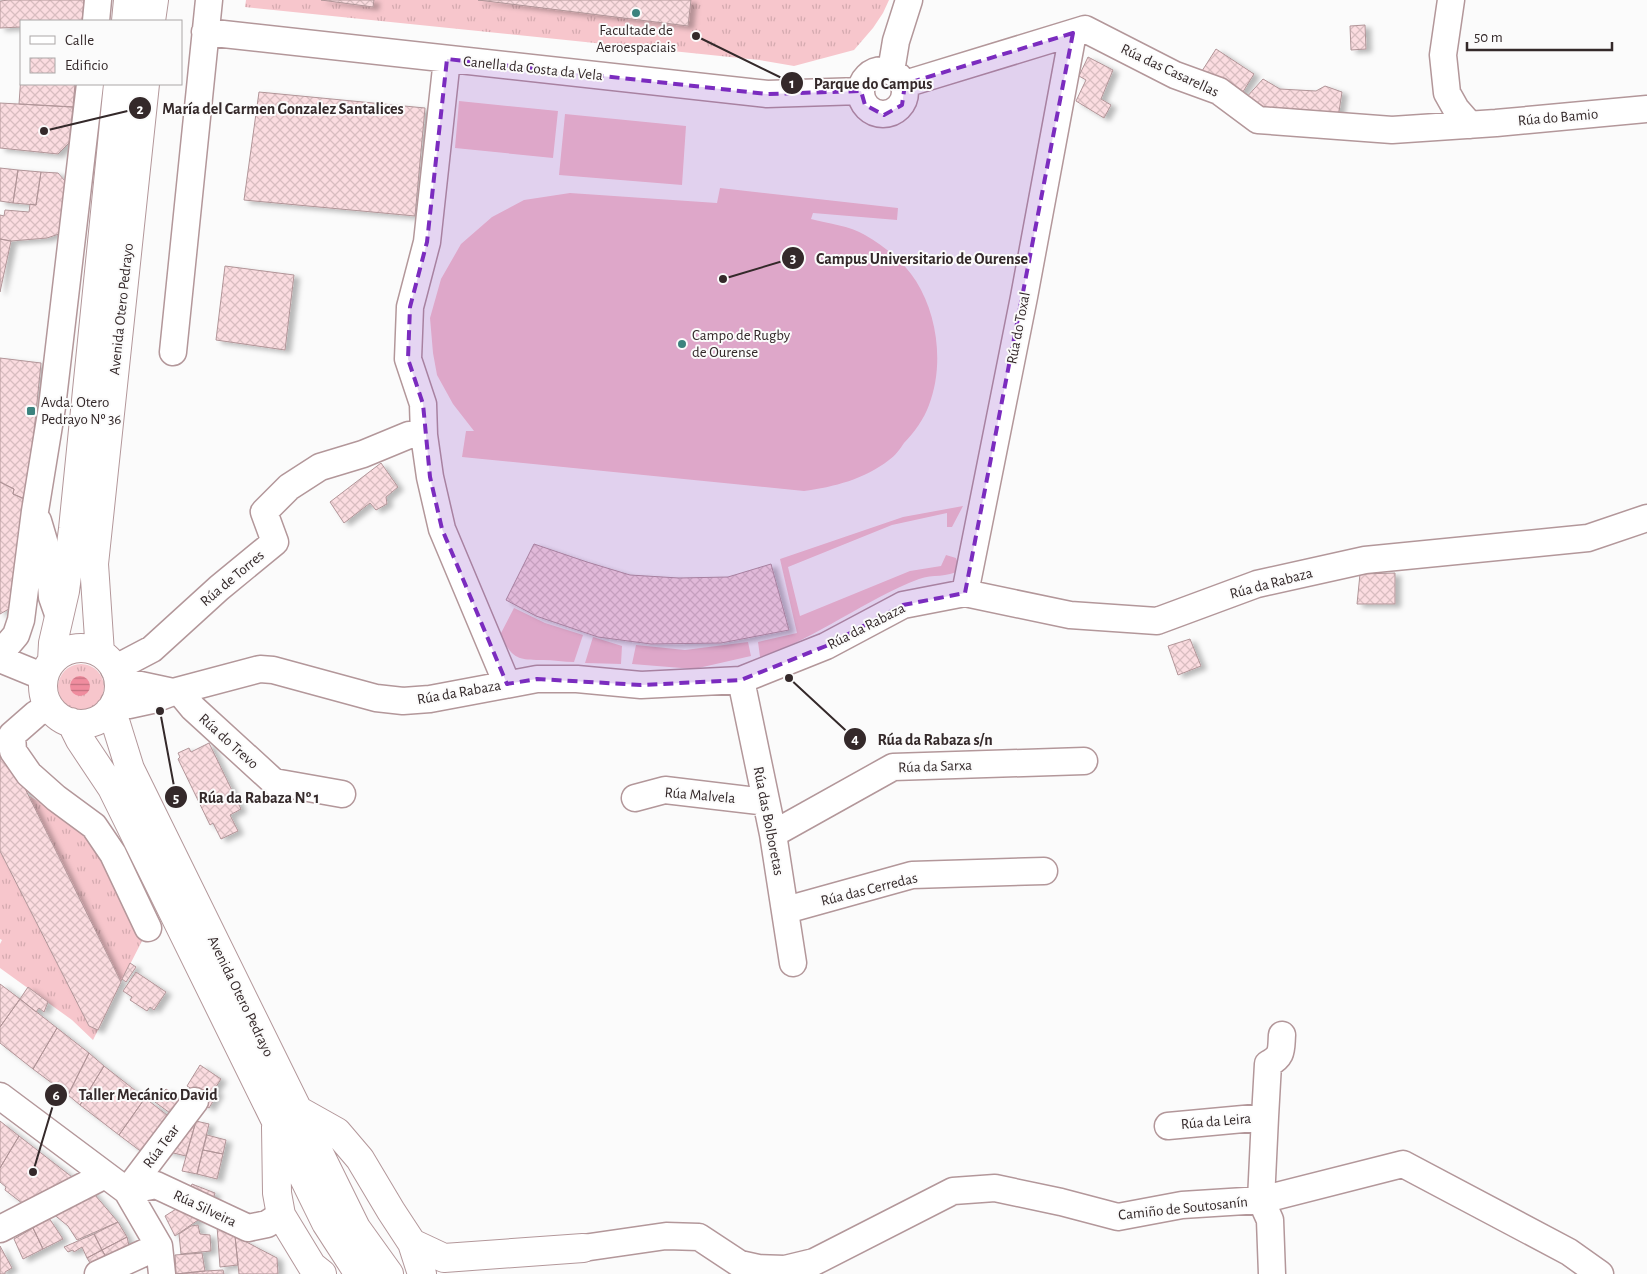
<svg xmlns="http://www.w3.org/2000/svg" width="1647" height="1274" font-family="'Alegreya Sans',sans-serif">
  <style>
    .grass { fill: url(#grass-tufts) }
    .garden { fill: #f7c6cc }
    .water { fill: url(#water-rules) }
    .building { fill: url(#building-cross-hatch); stroke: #b19598; filter: url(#shadow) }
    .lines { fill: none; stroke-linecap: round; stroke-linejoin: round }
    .minor-casing { stroke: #b3979a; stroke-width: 29 }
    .major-casing { stroke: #b3979a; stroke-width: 30 }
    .minor { stroke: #fff; stroke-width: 26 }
    .major { stroke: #fff; stroke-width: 28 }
    .marked { fill: #7b2cbf; fill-opacity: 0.2; stroke: #7b2cbf; stroke-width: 4; stroke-dasharray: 10 6; stroke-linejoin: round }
    .poi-dot { fill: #3b837e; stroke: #fbfbfb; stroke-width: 2 }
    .labels { text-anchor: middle; stroke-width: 4; stroke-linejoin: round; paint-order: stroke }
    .poi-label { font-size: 15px; fill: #34292a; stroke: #fbfbfb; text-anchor: start }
    .street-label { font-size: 15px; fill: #34292a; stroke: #fbfbfb }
    .leader { fill: none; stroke: #34292a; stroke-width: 2 }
    .callout-dot { fill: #34292a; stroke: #fbfbfb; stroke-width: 2 }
    .mark-label { font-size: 15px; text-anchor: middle; font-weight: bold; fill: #fff }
    .callout-label { font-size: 16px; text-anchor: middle; font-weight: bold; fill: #34292a; stroke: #fbfbfb; stroke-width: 4; stroke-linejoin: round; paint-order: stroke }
  </style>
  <defs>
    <pattern id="grass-tufts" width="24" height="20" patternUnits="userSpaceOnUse" patternTransform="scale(1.25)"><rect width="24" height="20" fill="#f7c6cc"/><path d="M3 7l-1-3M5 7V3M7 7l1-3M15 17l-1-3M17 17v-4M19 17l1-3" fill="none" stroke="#d4aaaf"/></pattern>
    <pattern id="water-rules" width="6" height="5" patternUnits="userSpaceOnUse" patternTransform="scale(1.25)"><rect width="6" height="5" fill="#f08c9e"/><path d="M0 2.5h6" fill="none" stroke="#c37281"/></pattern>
    <pattern id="building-cross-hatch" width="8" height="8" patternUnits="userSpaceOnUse" patternTransform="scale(1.25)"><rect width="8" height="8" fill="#fbdce0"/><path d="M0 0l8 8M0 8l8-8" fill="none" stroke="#d8bdc0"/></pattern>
    <filter id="shadow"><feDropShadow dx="5.5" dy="3" stdDeviation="2.5" flood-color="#0004"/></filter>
  </defs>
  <rect width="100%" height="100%" fill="#fbfbfb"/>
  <!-- grass -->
  <path class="grass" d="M246 0H889L883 13 873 28 854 50 794 66 759 60 245 7Z
    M58 687a23 23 0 1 1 46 0a23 23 0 1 1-46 0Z
    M28 795 75 824 93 845 142 941 121 982Z
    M0 851 89 1026 98 1030 93 1040 72 1020 0 968V944L2 940 0 939Z"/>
  <!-- garden -->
  <path class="garden" d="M459 101 558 111 553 158 455 148Z
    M565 114 686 126 682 185 559 175Z
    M720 188 898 208 897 220 813 213 811 219C826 223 851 226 865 235 884 246 904 262 916 281 938 316 944 366 929 405 924 419 914 433 904 443 900 449 895 456 889 460 865 479 834 487 804 491L462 457 466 431H474L453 404 437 375 433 353 430 318 441 279 461 244 492 217 524 200 570 193 717 203Z
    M963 506 952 527H947V513L892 525 788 567 800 616 910 571 941 566 946 555 956 558 960 570C947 578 933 574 919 579 864 600 816 639 760 657L758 642 797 633 780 559 903 517Z
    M514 608 545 623 583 635 574 662C564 662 553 660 543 660 517 660 513 659 500 635Z
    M593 637 622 646 621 664 585 663Z
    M748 642 751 656 694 669 632 664 636 645 685 650Z"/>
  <!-- water -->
  <path class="water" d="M70 686a10 10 0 1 1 20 0a10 10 0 1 1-20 0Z"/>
  <!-- building -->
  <path class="building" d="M9 0H84L82 21H21V27L0 28V1Z
    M321 0H374L373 7Z
    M478 0H691L688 26Z
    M1365 25 1366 49 1351 50 1350 26Z
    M1216 49 1254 74 1241 95 1202 71Z
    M1088 57 1113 70 1101 99 1111 105 1104 118 1076 101 1086 80 1079 76Z
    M21 75V84H75L73 107 19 104Z
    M1263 79 1280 89 1316 91 1325 86 1342 92 1338 118 1255 107 1245 99Z
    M259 92 425 108 415 216 244 200Z
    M0 103 73 107 69 143 58 154 0 148Z
    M0 168 18 170 13 203 0 201Z
    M18 170 41 172 36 205 13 203Z
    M41 172 58 173 65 181 59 234 47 238 11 241 0 239V215L4 216 5 210 29 212 30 204 36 205Z
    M0 239 11 241 0 292Z
    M225 266 294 275 285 350 216 340Z
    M0 358 41 363 27 500 13 494 14 489 0 482Z
    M381 463 398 487 386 497 387 504 376 510 370 503 344 523 330 502Z
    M0 482 14 489 13 494 27 500 16 605 0 614Z
    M534 544 587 562 630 575 679 578 728 577 771 564 789 630 721 643 651 644 598 637 536 616 506 600Z
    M1395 573V604H1357L1360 574Z
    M1190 639 1201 666 1178 675 1168 646Z
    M0 738 121 982 98 1030 89 1026 0 851Z
    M209 743 241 809 230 815 238 831 221 839 213 823 210 825 178 759 180 757 178 753 189 748 191 752Z
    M130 963 136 967 126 982 122 979Z
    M136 972 166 992 154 1010 150 1007 147 1011 130 1000 132 997 123 991Z
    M0 984 20 999 0 1027Z
    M28 987 48 1002 44 1012 39 1008 36 1012 20 999Z
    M20 999 57 1028 33 1069 0 1043V1027Z
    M57 1028 89 1053 68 1095 33 1069Z
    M89 1053 104 1066 80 1105 68 1095Z
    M200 1065 221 1079 214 1090 218 1093 209 1108 200 1102 195 1091 187 1086Z
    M104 1066 145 1098 119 1135 80 1105Z
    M166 1089 184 1102 174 1116 155 1102Z
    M145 1098 176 1122 151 1159 119 1135Z
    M0 1121 19 1136 0 1168Z
    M196 1121 186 1156 165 1151Z
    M196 1121 209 1124 197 1174 182 1171Z
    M207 1135 226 1140 223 1154 203 1150Z
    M19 1136 72 1177 27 1207 5 1190 6 1187 0 1182V1168Z
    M203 1150 223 1154 217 1179 197 1174Z
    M192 1184 215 1193 212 1203 189 1193Z
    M89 1188 118 1222 77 1240 68 1226 52 1213Z
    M181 1206 201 1218 175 1236 165 1216Z
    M49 1218 63 1239 43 1249 33 1228Z
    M118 1222 127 1237 102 1250 94 1234Z
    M198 1225 200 1234 210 1235 211 1251 181 1254 179 1234 191 1226Z
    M217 1226 235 1236 238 1265 220 1267Z
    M33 1228 43 1249 23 1259 14 1239Z
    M94 1234 102 1250 87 1258 82 1247 74 1252 73 1250 68 1252 64 1247Z
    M235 1236 277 1258 278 1274H239Z
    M127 1237 131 1254 110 1264 102 1250Z
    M0 1246 12 1268 5 1272V1274H0Z
    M102 1250 110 1264 95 1271 87 1258Z
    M202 1253 205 1271 176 1274 175 1255Z
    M223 1270 224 1274H176L205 1271Z"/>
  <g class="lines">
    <defs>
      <path id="minor" d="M1451 0 1443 55 1447 93 1456 109 1470 125
        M96 21 98 0
        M205 32 767 94 861 91
        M447 59 427 242 410 307 408 359 423 404 424 435 430 477 442 529 507 684
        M861 92a22 22 0 1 1 44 0a22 22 0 1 1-44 0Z
        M891 71 896 41 909 0
        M905 84 1085 29 1175 75 1219 91 1258 120 1392 130 1496 123 1647 109
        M173 352 209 0
        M38 521 49 558 52 597 59 617
        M965 593 1024 297 1073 33
        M0 654 16 635 21 620 35 511 52 407 90 84
        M0 659 44 677
        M114 669 152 649 219 588 275 542 264 512 289 487 320 467 363 454 409 435H424
        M741 680 773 834 793 963
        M118 682 131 683 173 692
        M179 691 193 708 274 782 342 794
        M114 703 129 705 152 700 173 692 260 669 273 670 376 698 403 701 430 699 537 679H577L641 685 741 680 826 646 903 605 965 593 1070 615 1157 621 1257 584 1365 560 1588 538 1647 518
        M49 706 36 714 12 735 13 751 29 774 56 798 94 826 113 854 148 928
        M635 798 665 790 766 802
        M773 834 893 767 1084 761
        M786 910 912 875 1044 871
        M0 1096 127 1191 159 1246 162 1274
        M1265 1117 1268 1064C1283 1056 1281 1050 1282 1035
        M1168 1126 1265 1117 1261 1200 1270 1220 1272 1274
        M127 1191 156 1185 248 1228 267 1224 281 1215
        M127 1191 195 1101
        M0 1229 105 1175
        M583 1248 666 1236 699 1237 740 1264 758 1268 785 1269 814 1262 953 1191 995 1188 1061 1202 1118 1217 1182 1205 1261 1200 1403 1164 1569 1252 1600 1274
        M98 1274 159 1246"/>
      <path id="major" d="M126 21 128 0
        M151 21 154 0
        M43 686a38 38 0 1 1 76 0a38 38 0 1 1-76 0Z
        M100 653 94 564 145 84
        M52 661 53 643 65 591 73 529 118 84
        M109 711 116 724 130 769 356 1228 389 1274
        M71 722 80 740 112 788 326 1223 359 1274
        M296 1109 337 1132 360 1159 391 1211 412 1243 422 1274
        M276 1127 277 1193 281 1215 312 1266 322 1274
        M412 1243 444 1258 583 1248"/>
    </defs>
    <!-- minor casing -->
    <use href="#minor" class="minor-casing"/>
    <!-- major casing -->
    <use href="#major" class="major-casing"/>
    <!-- minor -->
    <use href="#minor" class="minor"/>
    <!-- major -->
    <use href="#major" class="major"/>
  </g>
  <!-- marked area -->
  <path class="marked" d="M1073 33 965 593 903 605 826 646 741 680 641 685 537 679 507 684 442 529 430 477 423 404 408 359 410 307 427 242 447 59 767 94 861 91 865 105 884 115 902 105 905 84Z"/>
  <!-- markers -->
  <g class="poi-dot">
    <circle cx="636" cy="13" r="5"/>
    <circle cx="682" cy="344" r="5"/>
    <rect x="26" y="406" width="10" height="10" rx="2.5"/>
  </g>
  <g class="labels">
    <!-- poi labels -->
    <g class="poi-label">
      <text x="636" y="35" text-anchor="middle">Facultade de<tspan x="636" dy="17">Aeroespaciais</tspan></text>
      <text x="692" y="340">Campo de Rugby<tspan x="692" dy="17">de Ourense</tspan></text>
      <text x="41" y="407">Avda. Otero<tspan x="41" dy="17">Pedrayo Nº 36</tspan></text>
    </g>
    <!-- street labels -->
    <g class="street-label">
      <text transform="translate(533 68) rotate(6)" y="5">Canella da Costa da Vela</text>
      <text transform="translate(1170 70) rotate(25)" y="5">Rúa das Casarellas</text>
      <text transform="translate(1558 117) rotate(-5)" y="5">Rúa do Bamio</text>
      <text transform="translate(121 309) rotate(-84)" y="5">Avenida Otero Pedrayo</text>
      <text transform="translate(1018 328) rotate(-79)" y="5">Rúa do Toxal</text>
      <text transform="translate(232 578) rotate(-40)" y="5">Rúa de Torres</text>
      <text transform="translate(1271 583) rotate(-15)" y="5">Rúa da Rabaza</text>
      <text transform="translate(866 626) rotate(-27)" y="5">Rúa da Rabaza</text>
      <text transform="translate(459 692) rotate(-10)" y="5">Rúa da Rabaza</text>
      <text transform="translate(229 741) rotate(42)" y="5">Rúa do Trevo</text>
      <text transform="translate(935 766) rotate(-2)" y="5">Rúa da Sarxa</text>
      <text transform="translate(700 795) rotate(5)" y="5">Rúa Malvela</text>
      <text transform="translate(769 821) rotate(79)" y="5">Rúa das Bolboretas</text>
      <text transform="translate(869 889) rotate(-14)" y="5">Rúa das Cerredas</text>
      <text transform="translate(241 996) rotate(64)" y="5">Avenida Otero Pedrayo</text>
      <text transform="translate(1216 1121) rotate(-5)" y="5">Rúa da Leira</text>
      <text transform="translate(161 1146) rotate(-53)" y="5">Rúa Tear</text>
      <text transform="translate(205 1208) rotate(25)" y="5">Rúa Silveira</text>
      <text transform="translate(1183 1208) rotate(-6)" y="5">Camiño de Soutosanín</text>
    </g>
  </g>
  <!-- callouts -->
  <path class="leader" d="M696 36L792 83M44 131L140 108M723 279L793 258M789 678L855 739M160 711L176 797M33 1172L56 1095"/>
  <g class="callout-dot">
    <circle cx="696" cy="36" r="5"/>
    <circle cx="44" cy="131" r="5"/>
    <circle cx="723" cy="279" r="5"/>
    <circle cx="789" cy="678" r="5"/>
    <circle cx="160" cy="711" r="5"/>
    <circle cx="33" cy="1172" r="5"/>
    <circle cx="792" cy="83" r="12"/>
    <circle cx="140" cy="108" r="12"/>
    <circle cx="793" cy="258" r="12"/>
    <circle cx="855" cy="739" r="12"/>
    <circle cx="176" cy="797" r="12"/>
    <circle cx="56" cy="1095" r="12"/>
  </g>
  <g class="mark-label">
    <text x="792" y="88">1</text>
    <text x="140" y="114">2</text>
    <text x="793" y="263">3</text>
    <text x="855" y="744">4</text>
    <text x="176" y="803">5</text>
    <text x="56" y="1100">6</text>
  </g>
  <g class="callout-label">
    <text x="873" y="89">Parque do Campus</text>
    <text x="283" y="114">María del Carmen Gonzalez Santalices</text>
    <text x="922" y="264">Campus Universitario de Ourense</text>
    <text x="935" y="745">Rúa da Rabaza s/n</text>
    <text x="259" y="803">Rúa da Rabaza Nº 1</text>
    <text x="148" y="1100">Taller Mecánico David</text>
  </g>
  <!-- legend -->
  <rect x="20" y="20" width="162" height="65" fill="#fbfbfb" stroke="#aba7a7"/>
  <rect x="30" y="36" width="25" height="8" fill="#ffffff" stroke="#aba7a7"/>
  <text x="65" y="45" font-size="15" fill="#34292a">Calle</text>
  <rect x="30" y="58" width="25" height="15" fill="url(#building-cross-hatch)" stroke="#aba7a7"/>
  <text x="65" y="70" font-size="15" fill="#34292a">Edificio</text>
  <!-- scale -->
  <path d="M1467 42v8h145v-8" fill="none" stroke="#34292a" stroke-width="2.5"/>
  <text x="1474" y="42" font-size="15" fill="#34292a" stroke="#fbfbfb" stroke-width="4" paint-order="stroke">50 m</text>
</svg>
